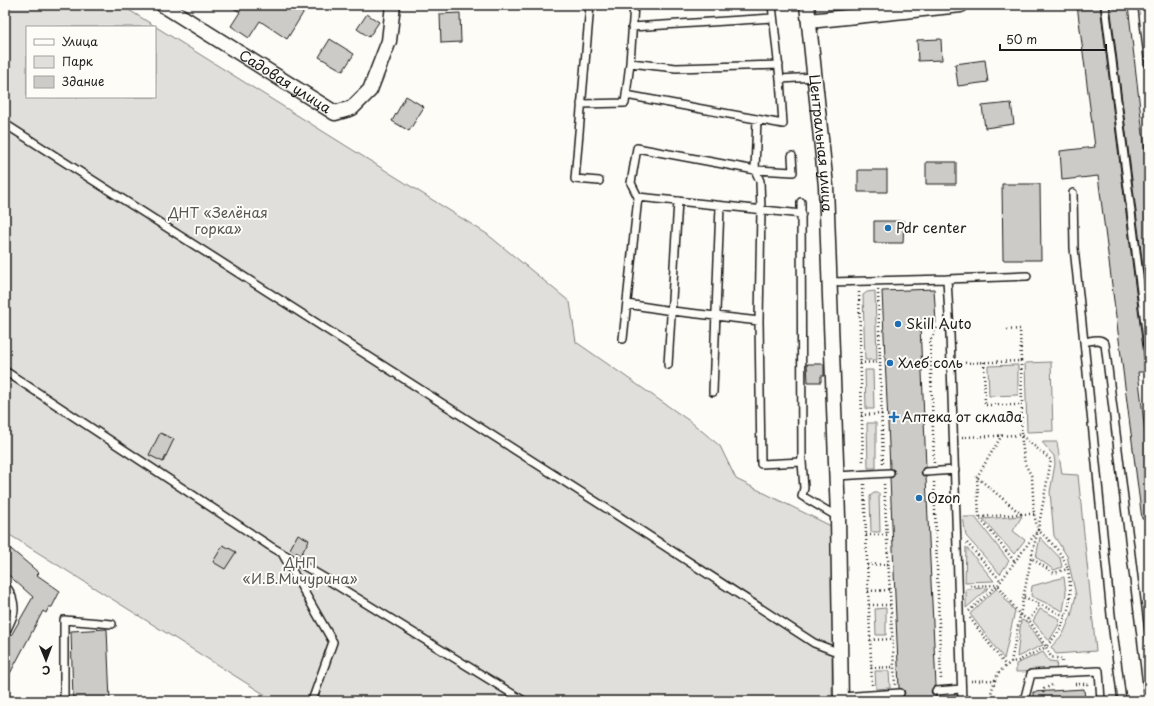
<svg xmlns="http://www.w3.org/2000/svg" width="1154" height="706" font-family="'Playpen Sans',sans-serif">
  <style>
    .green { fill: #e0dfdb; stroke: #7e7e7c; fill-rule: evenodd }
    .building { fill: #cccbc8; stroke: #1c1c1c }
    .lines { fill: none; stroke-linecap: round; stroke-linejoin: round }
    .service-casing { stroke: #1c1c1c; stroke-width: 10 }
    .minor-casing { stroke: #1c1c1c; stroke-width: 17 }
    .path { stroke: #1c1c1c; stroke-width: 2.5; stroke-dasharray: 1 3; stroke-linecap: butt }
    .service { stroke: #fdfcf7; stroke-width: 7 }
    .minor { stroke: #fdfcf7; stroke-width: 14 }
    .poi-dot { fill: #1f6fb2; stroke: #fdfcf7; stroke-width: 1.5 }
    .labels { text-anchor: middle; stroke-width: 4; stroke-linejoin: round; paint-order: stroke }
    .street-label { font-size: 14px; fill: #1c1c1c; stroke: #fdfcf7 }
    .park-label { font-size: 14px; fill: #575655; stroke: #fdfcf7 }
    .poi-label { font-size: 14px; fill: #1c1c1c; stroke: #fdfcf7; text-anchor: start }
  </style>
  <rect width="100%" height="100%" fill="#fdfcf7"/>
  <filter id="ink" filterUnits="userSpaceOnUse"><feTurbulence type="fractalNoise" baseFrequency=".025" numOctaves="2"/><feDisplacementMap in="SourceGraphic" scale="8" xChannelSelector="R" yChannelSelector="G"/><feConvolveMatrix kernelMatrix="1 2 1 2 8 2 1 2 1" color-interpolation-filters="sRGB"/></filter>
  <g filter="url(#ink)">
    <!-- green -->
    <path class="green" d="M5 5H121L487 234 570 302 576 342 691 422 720 446 736 479 833 527 832 701H275L5 532ZM27 27H155V97H27Z
      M875 291 877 360H865L863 295 867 292Z
      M1051 362 1053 431 1027 432 1025 363Z
      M1018 365V395L989 396 988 366Z
      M865 370H873L874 409H866Z
      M867 423H876V468H868Z
      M1042 442H1057L1062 474 1078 475 1096 651 1056 654 1051 647 1063 634 1071 616 1076 595 1067 556 1054 536 1050 492 1055 464 1054 456Z
      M874 493H879L880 532H871L870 496Z
      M1022 516 1013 531 1025 540 1014 554 983 519Z
      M963 517H975L1009 561 1000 574 966 536Z
      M1040 537 1060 558 1062 567 1054 570 1036 557Z
      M966 547 994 581 965 582Z
      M1064 577 1066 593 1063 611 1031 596 1032 586Z
      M989 588 966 608V589Z
      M997 588 1015 611 1004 659 970 614Z
      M886 608V635H876L875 609Z
      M1040 609 1060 619 1058 626 1049 641 1033 621Z
      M1021 620 1027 622 1043 645 1017 657Z
      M1043 652 1049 661 1057 662 1056 671 1016 672V664Z
      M875 671H889L890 688 876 689Z"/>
    <!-- building -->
    <path class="building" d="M229 5H308L287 39 260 21 249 38 231 26 240 12Z
      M1077 5H1100L1144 356 1145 358 1149 360V372H1138L1149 466V519H1142L1098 176 1062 180 1060 151 1095 147Z
      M1110 5H1128L1149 186V315Z
      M460 13 461 42 441 43 440 14Z
      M367 14 379 22 369 37 357 29Z
      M330 39 354 54 343 71 319 57Z
      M941 39 942 60 918 61 917 40Z
      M985 60 988 82 958 86 955 64Z
      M406 96 424 107 409 131 392 121Z
      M1011 103 1014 124 985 128 982 106Z
      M926 162H956V184H926Z
      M858 170H887V192H858Z
      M1002 184H1040L1041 260H1003Z
      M874 221H904L903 243H874Z
      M934 289 936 323 920 324 926 467 923 468 921 472 922 475 926 477 936 686 933 687 931 691 932 694 936 696V701H900V698L903 697 905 693 904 690 899 688 890 478 893 477 895 473 894 470 890 468 882 291Z
      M807 364H824V376H821V382H808Z
      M160 433 174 439 163 462 149 455Z
      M298 534 309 540 301 555 290 549Z
      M5 544 39 573 37 575 60 591 52 607H49L46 613 43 611 5 683V646L33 597 5 572Z
      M223 545 236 552 225 569 213 562Z
      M107 629 110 701H73L71 631Z
      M1084 689 1085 701H1033V692Z"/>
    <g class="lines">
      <defs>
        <path id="service" d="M590 5 575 179 599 181
          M634 5 630 63 676 68 779 65
          M772 5 780 79 815 77
          M1105 5 1149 355
          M1142 5 1149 66
          M632 27 773 18
          M626 95 783 124 780 79
          M581 104 625 103 630 63
          M757 119 755 170 760 181 761 210 759 321 761 464 802 462
          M5 124 609 510 814 643 840 653
          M1073 193 1074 248 1084 342
          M638 197 802 214
          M801 202 802 462 804 488 802 496 838 517
          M947 279 950 334 962 701
          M830 282 947 279 1027 276
          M627 304 672 311 759 321
          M623 339 638 197 631 183 637 148 755 170 793 172 792 156
          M668 365 678 201
          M5 371 270 546 328 580 524 701
          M713 392 720 206
          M926 472 955 470
          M836 476 890 473
          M282 553 333 642 312 701
          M5 586C9 589 10 592 12 597 17 612 12 619 5 633
          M936 691 961 689
          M841 697 900 693
          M64 701V620L112 624
          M1024 701 1031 674 1099 671 1101 701
          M1122 701 1111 615 1084 342C1091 341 1101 337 1105 344L1149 701"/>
        <g id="minor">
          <path id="s1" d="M163 5 335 113 352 108 370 90 389 41 393 5"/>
          <path id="s2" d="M807 5 826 186 838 517 841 701"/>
          <path d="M809 21 961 5"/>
        </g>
      </defs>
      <!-- service casing -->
      <use href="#service" class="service-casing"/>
      <!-- minor casing -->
      <use href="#minor" class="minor-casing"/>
      <!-- path -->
      <path class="path" d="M878 290 883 465
        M859 292 863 465
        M1007 330 1020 329 1021 361
        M984 362 985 405H1022
        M860 363 880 362
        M961 363 1021 361 1022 405 1021 435 1025 464 1032 477 1034 514 1037 527
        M861 415 882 414
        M1002 435 977 477 979 517 1015 562
        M962 437 1021 435 1051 460 1038 530 998 585 968 586
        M934 463 930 341 938 326
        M978 478 1021 514 979 517
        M934 482 941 680
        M864 484 872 685
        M884 484 895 685
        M1021 514H1034
        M866 535H887
        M967 543 1001 581
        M1031 558 1038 530C1052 543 1061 551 1068 569
        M867 565 888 564
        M868 591 890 590
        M1024 597 1065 616C1073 601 1070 585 1068 569L1054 573 1031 558C1024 593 1018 627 1011 662L1018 661 1046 647 1051 657 1062 659V662
        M869 605H890
        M969 611 998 585 1020 615 1029 620 1046 647 1061 629 1065 616
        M970 618 1006 666
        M1029 620 1040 604
        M870 640 892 639
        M871 668 894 667
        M971 681 995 680 999 672 1011 662
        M1075 684H1087L1089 687
        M989 700 995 680
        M971 701 1011 700V701
        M1042 701 1044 689 1052 685"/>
      <!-- service -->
      <use href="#service" class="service"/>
      <!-- minor -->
      <use href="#minor" class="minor"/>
    </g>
  </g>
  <!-- markers -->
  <g class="poi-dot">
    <circle cx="888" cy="228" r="4"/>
    <circle cx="898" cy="324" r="4"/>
    <circle cx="890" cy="363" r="4"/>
    <path d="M892 411h4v4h4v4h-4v4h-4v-4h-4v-4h4z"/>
    <circle cx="919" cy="498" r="4"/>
  </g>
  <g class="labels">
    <!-- street labels -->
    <g class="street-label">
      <text dy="5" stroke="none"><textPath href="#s1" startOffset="144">Садовая улица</textPath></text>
      <text dy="5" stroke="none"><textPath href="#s2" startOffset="139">Центральная улица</textPath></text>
    </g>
    <!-- park labels -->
    <g class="park-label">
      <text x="218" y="218">ДНТ «Зелёная<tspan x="218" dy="16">горка»</tspan></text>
      <text x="300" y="568">ДНП<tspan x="300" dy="16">«И.В.Мичурина»</tspan></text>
    </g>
    <!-- poi labels -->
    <g class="poi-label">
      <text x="896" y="233">Pdr center</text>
      <text x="906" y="329">Skill Auto</text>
      <text x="898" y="368">Хлеб соль</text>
      <text x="902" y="422">Аптека от склада</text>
      <text x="927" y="503">Ozon</text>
    </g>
  </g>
  <!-- margin -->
  <rect width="1154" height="706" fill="none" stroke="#fdfcf7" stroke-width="20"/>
  <rect x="10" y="10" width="1134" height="686" fill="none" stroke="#1c1c1c" stroke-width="1.5" filter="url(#ink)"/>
  <!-- legend -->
  <rect x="26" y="26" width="130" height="72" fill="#fdfcf7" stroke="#a3a29f"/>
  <rect x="34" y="39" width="20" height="6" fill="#fdfcf7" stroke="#a3a29f"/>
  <text x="62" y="46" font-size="12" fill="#1c1c1c">Улица</text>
  <rect x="34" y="56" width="20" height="12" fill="#e0dfdb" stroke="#a3a29f"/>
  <text x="62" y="66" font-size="12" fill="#1c1c1c">Парк</text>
  <rect x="34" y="76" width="20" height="12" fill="#cccbc8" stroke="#a3a29f"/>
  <text x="62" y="86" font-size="12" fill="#1c1c1c">Здание</text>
  <!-- north arrow -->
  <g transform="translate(46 660) rotate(179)" stroke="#fdfcf7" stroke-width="3" paint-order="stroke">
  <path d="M0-3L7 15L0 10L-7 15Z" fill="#1c1c1c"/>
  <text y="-6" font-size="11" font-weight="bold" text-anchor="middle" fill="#1c1c1c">С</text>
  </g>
  <!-- scale -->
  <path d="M1000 44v6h106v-6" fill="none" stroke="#1c1c1c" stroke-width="2"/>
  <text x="1006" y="44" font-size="12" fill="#1c1c1c" stroke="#fdfcf7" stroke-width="3" paint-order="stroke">50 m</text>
</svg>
